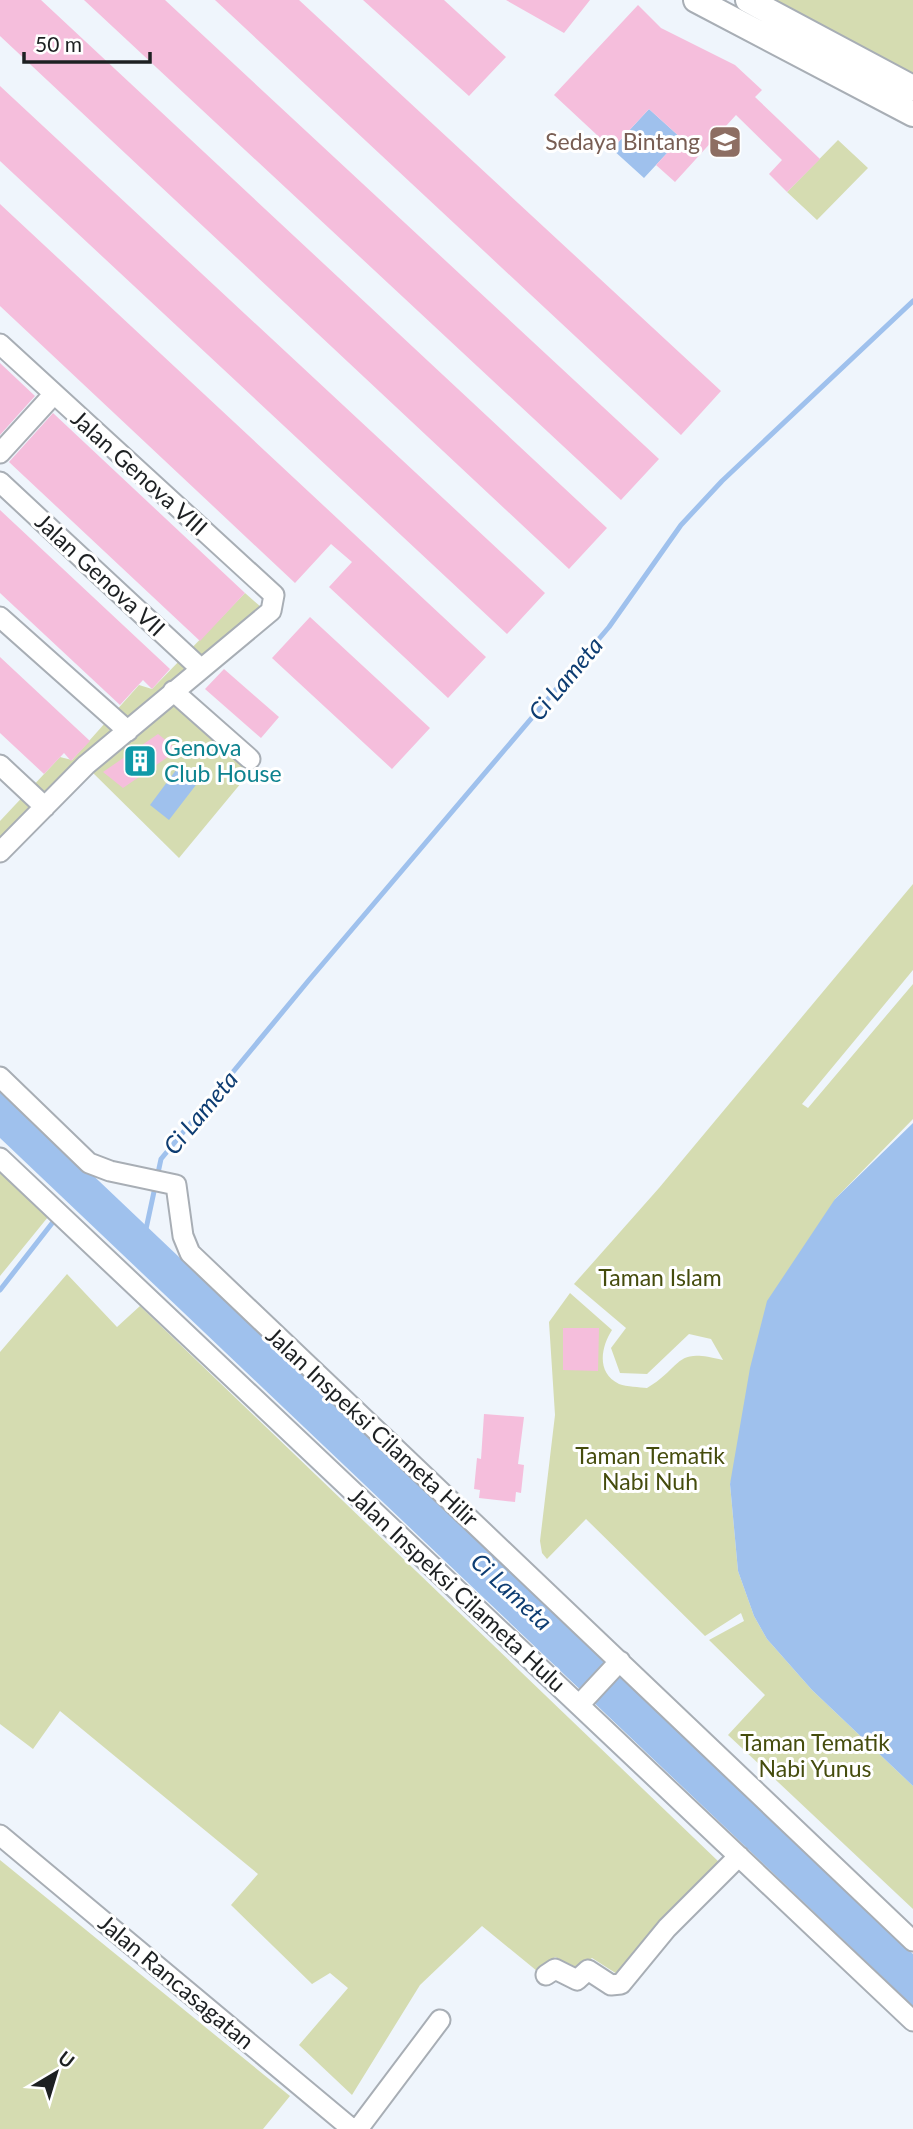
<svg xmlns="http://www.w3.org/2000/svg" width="913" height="2129" font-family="Lato,sans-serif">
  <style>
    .green { fill: #d5dcb1 }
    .water { fill: #9fc1ed }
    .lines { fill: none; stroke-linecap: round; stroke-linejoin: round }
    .stream { stroke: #9fc1ed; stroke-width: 5 }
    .building { fill: #f5bedc }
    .minor-casing { stroke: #a8aeb5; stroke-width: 23 }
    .tertiary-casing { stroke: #a8aeb5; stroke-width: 28 }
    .minor { stroke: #fff; stroke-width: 19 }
    .tertiary { stroke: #fff; stroke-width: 24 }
    .labels { text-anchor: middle; stroke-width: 6; stroke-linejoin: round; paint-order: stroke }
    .education-label { font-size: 23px; fill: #785e54; stroke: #fff; text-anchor: end }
    .street-label { font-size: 23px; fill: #1d2022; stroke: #fff }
    .culture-label { font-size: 23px; fill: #0d838f; stroke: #fff; text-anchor: start }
    .park-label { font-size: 23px; fill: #454c0d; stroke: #fff }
    .water-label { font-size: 24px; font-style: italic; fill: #0e3d72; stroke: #fff }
  </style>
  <rect width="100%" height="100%" fill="#eff5fc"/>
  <!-- green -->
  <path class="green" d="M768 0H913V77Z
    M838 140 868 168 817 220 787 192Z
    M245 593 261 607 248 622 100 741 0 842V821L60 757 72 760 139 685 152 689Z
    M173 700 251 771 179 858 89 769Z
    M913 884V970L802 1104 808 1108 913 984V1119L835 1199 730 1484 738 1571 754 1616 767 1639 812 1690 913 1786V1909L728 1735 765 1695 709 1640 744 1621 741 1613 705 1636 586 1519 547 1559 542 1553 540 1541 555 1415 549 1322 570 1293 612 1330C601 1347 596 1373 619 1384 627 1387 639 1387 647 1388 685 1365 673 1347 723 1360L711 1339 689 1334 647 1374 620 1373 611 1348 626 1328 574 1284 659 1188Z
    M0 1171 48 1217 0 1276Z
    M67 1274 117 1327 140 1306 719 1862 617 1974 592 1958 578 1968 555 1957 537 1971 482 1926 420 1985 352 2095 299 2045 348 1988 330 1973 312 1984 231 1905 258 1874 60 1711 33 1749 0 1724V1352Z
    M0 1860 290 2096 263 2129H0Z"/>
  <!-- water -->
  <path class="water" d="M649 109 681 138 644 178 612 149Z
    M179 766 199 781 169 820 150 805Z
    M0 1087 913 1954V2006L0 1138Z
    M913 1123V1786L812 1690 767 1639 754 1616 738 1571 730 1484 750 1368 767 1301 835 1199Z"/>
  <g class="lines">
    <!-- stream -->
    <path class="stream" d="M146 1229 161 1159 309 980 609 627 681 525 722 481 913 301
      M0 1290 53 1222"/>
  </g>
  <!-- building -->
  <path class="building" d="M0 0H41L607 528 569 569 0 36Z
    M84 0H165L659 459 621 500Z
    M215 0H299L721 391 681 435Z
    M363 0H444L506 57 469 96Z
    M506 0H590L564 33Z
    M638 5 661 28 735 65 762 90 755 97 820 159 787 192 769 174 782 160 736 115 675 182 656 165 681 138 649 109 612 149 554 95Z
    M0 86 545 593 507 634 0 161Z
    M0 204 486 657 448 698 329 587 352 562 331 544 295 583 0 306Z
    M0 363 35 396 0 435Z
    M53 413 245 593 200 641 9 462Z
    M0 510 170 669 152 689 143 680 120 705 0 593Z
    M310 617 430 728 392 769 272 658Z
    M0 657 90 741 71 761 64 753 44 774 0 733Z
    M224 669 279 717 261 738 205 689Z
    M158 734 178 750 123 788 103 772Z
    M563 1328H599L598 1371 563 1370Z
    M484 1414 524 1417 518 1464 524 1465 521 1493 516 1492 515 1502 479 1498 480 1490 474 1489 477 1458 481 1459Z"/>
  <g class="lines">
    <defs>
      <path id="minor" d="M0 344 274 595 271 611 86 765 0 852
        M0 453 53 395
        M0 482 200 668
        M0 617 128 731
        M173 691 250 759
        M0 765 45 807
        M0 1077 89 1163 110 1171 176 1185 183 1236 190 1253 913 1941
        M0 1158 913 2021
        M579 1705 620 1661
        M0 1835 352 2129
        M546 1975 555 1969 577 1980 588 1970 611 1985 621 1984 667 1928 739 1856
        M358 2129 440 2020"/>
      <path id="tertiary" d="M696 0 913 114
        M748 0 913 88"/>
    </defs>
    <!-- minor casing -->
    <use href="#minor" class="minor-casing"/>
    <!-- tertiary casing -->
    <use href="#tertiary" class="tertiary-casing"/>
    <!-- minor -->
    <use href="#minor" class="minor"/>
    <!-- tertiary -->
    <use href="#tertiary" class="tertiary"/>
  </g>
  <!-- icons -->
  <defs>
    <symbol id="school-square" viewBox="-11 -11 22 22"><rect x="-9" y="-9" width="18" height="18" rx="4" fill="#8d6e63" stroke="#fff"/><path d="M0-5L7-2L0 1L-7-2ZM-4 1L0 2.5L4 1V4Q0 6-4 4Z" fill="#fff"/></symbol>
    <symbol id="building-square" viewBox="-11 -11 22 22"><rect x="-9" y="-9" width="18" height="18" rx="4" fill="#0f9aa8" stroke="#fff"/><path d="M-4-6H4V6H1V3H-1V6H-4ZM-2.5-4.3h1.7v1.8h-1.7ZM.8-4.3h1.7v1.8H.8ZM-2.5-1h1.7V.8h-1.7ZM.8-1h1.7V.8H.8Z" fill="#fff"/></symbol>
  </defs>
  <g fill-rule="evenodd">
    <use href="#school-square" x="706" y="123" width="38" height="38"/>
    <use href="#building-square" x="121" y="742" width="38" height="38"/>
  </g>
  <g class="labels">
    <!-- education labels -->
    <g class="education-label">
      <text x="700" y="150">Sedaya Bintang</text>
    </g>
    <!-- street labels -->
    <g class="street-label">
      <text transform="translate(139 473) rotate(42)" y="8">Jalan Genova VIII</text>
      <text transform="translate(100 575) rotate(43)" y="8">Jalan Genova VII</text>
      <text transform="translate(372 1427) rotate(43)" y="8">Jalan Inspeksi Cilameta Hilir</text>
      <text transform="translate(457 1590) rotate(43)" y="8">Jalan Inspeksi Cilameta Hulu</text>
      <text transform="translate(176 1982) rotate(40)" y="8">Jalan Rancasagatan</text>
    </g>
    <!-- culture labels -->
    <g class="culture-label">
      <text x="164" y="756">Genova<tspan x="164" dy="26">Club House</tspan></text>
    </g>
    <!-- park labels -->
    <g class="park-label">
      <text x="660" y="1286">Taman Islam</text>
      <text x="650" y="1464">Taman Tematik<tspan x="650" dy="26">Nabi Nuh</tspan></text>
      <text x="815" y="1751">Taman Tematik<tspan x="815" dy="26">Nabi Yunus</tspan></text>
    </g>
    <!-- water labels -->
    <g class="water-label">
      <text transform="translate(566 679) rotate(-50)" y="8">Ci Lameta</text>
      <text transform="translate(201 1113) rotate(-50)" y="8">Ci Lameta</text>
      <text transform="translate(511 1592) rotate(43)" y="8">Ci Lameta</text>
    </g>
  </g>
  <!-- north arrow -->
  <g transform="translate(56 2073) rotate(38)" stroke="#ffffff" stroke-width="5" paint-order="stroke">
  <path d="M0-5L12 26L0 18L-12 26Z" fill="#1d2022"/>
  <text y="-10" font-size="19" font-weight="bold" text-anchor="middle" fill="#1d2022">U</text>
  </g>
  <!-- scale -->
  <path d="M24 52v10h126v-10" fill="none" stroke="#1d2022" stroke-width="3.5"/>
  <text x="35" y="52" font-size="21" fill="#1d2022" stroke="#ffffff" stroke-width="5" paint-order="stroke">50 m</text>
</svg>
